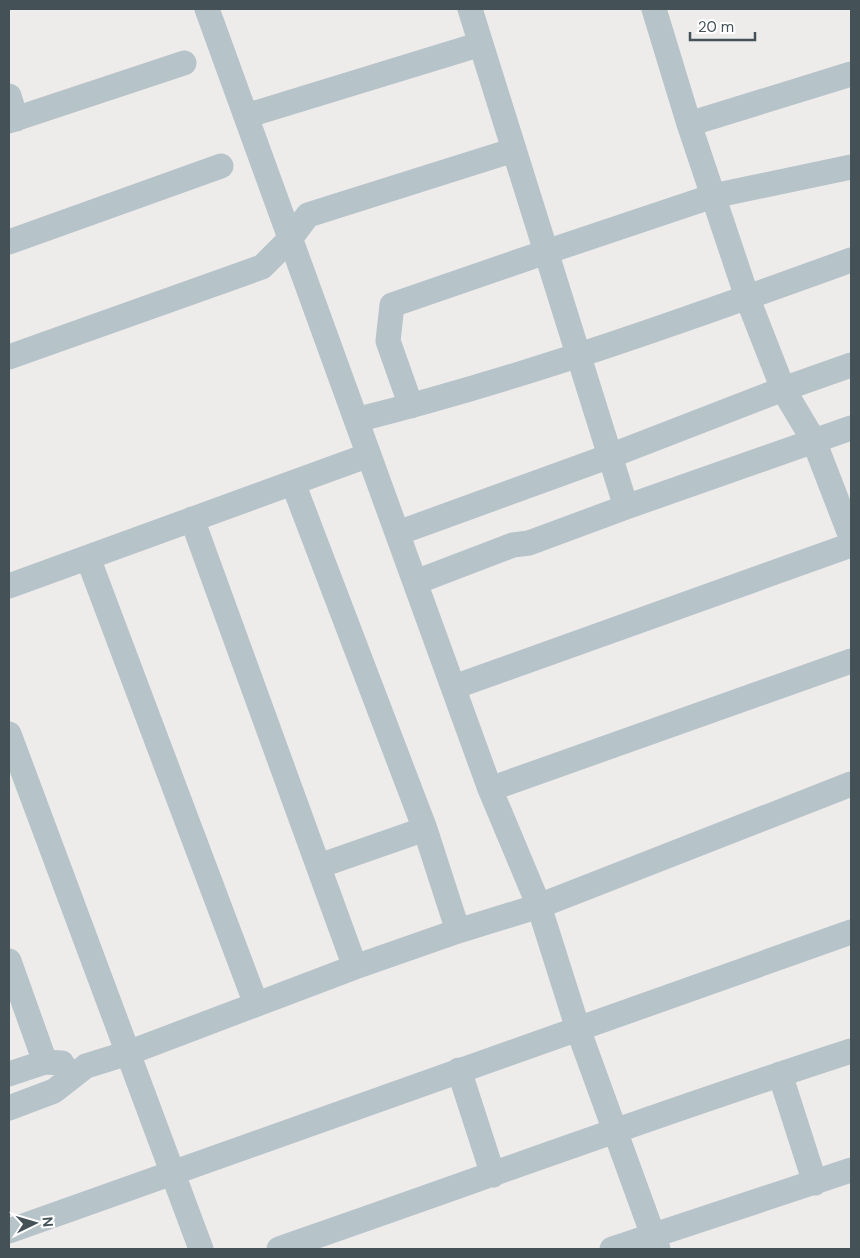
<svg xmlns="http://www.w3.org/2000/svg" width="860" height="1258" font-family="'DM Sans',sans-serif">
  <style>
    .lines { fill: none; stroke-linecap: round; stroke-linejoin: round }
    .minor { stroke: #b6c3c8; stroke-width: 25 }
  </style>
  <rect width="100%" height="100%" fill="#eeebeb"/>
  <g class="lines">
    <!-- minor -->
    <path class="minor" d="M207 9 490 789 539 906 578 1029 658 1249
      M470 9 626 507
      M654 9 689 124 747 297 783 389 814 441 851 537
      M9 96 16 119
      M246 116 481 44
      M9 121 184 63
      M689 124 851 74
      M9 242 221 166
      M9 357 262 267 290 239 308 215 514 150
      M411 406 388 341 392 305 546 252 713 196 851 167
      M356 420C524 378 688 319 851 260
      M293 483 425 829 458 931
      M192 519 355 967
      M398 533 610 456 783 389 851 365
      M88 558 256 1004
      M416 582 513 545 529 543 626 507 851 428
      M9 586 369 455
      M454 687 851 545
      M9 734 201 1249
      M490 789 851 661
      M319 866 425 829
      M9 961 45 1062
      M459 1070 493 1175
      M9 1074 45 1062 62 1063
      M780 1074 815 1183
      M9 1108 54 1091 86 1066 128 1053 355 967 458 931 539 906 851 784
      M9 1231 851 932
      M279 1249C470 1183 659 1113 851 1051
      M612 1249 851 1170"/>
  </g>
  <!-- border -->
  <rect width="860" height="1258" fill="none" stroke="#445258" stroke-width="20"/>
  <!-- north arrow -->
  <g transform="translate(35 1223) rotate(85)" stroke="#ffffff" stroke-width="4" paint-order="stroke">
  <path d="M0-4L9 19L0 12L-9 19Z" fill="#445258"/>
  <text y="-8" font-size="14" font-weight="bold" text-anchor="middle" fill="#445258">N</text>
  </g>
  <!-- scale -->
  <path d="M690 32v8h65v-8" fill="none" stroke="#445258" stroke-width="2.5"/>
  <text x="698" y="32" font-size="15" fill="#445258" stroke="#ffffff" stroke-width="4" paint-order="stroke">20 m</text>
</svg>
